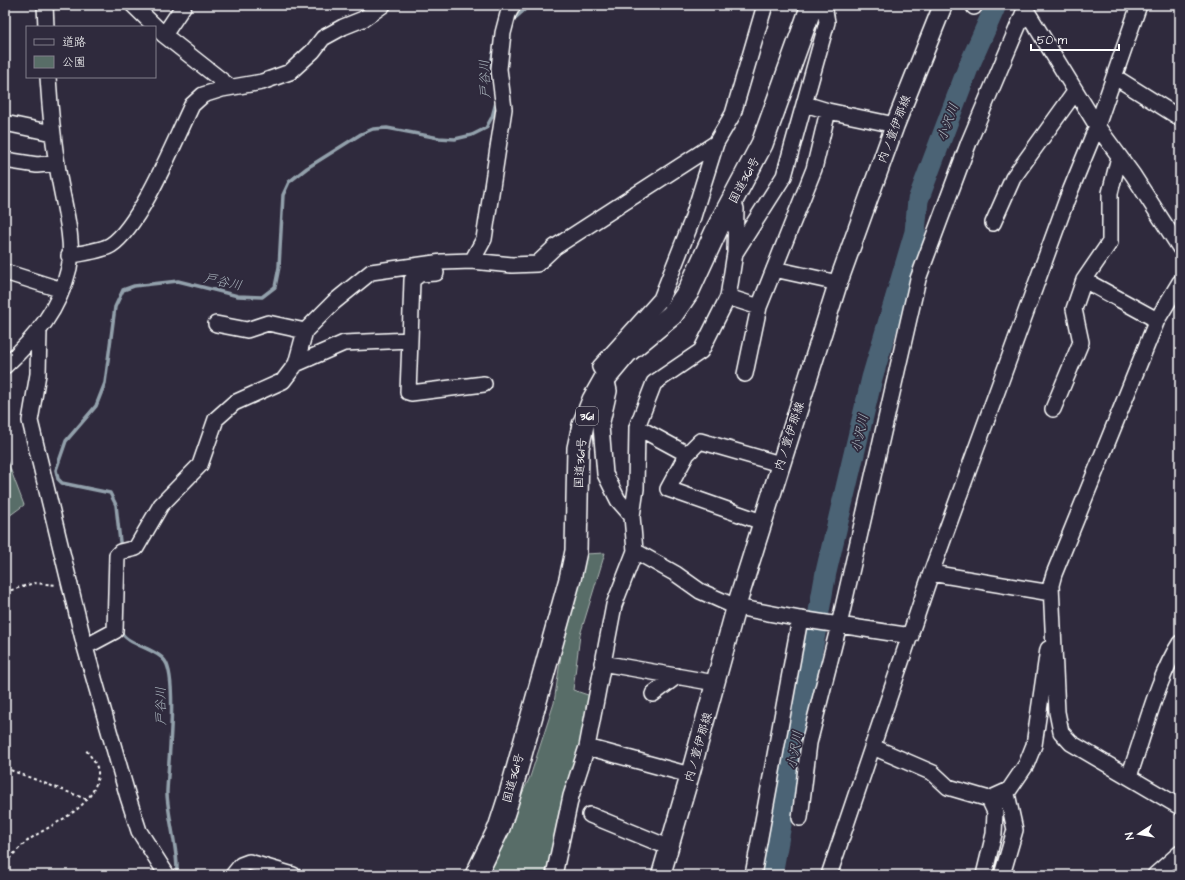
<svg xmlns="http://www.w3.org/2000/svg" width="1185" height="880" font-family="'Architects Daughter','Klee One',sans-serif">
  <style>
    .green { fill: #586d67; stroke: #acb6b3 }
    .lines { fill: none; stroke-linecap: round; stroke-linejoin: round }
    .stream { stroke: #93a1ac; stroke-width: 3.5 }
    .river { stroke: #4b6375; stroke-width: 21 }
    .minor-casing { stroke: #fff; stroke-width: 18 }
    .major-casing { stroke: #fff; stroke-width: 21 }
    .highway-casing { stroke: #fff; stroke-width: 24 }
    .path { stroke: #fff; stroke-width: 2; stroke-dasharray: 3 3; stroke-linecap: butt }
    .minor { stroke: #2f2a3d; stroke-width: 15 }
    .major { stroke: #2f2a3d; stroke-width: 18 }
    .highway { stroke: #2f2a3d; stroke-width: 21 }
    .labels { text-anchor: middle; stroke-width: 3.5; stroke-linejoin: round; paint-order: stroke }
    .shield { fill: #2f2a3d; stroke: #c1bfc5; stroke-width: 1 }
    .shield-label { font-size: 11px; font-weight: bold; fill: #fff }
    .street-label { font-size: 12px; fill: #fff; stroke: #2f2a3d }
    .water-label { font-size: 13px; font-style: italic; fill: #aeb9c1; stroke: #2f2a3d }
  </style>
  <rect width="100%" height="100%" fill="#2f2a3d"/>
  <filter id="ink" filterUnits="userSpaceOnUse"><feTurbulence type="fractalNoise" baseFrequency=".025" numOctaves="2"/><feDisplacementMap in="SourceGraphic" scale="8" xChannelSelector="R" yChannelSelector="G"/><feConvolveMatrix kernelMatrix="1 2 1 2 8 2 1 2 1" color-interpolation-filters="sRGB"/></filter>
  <g filter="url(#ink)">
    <!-- green -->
    <path class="green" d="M5 455 24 505 5 519Z
      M605 553 580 635 573 690 591 696 552 875H485L488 865 530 777 554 703 570 593 585 554Z"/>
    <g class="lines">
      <!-- stream -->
      <path class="stream" d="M514 19 530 5
        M493 79C490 69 491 60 494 50
        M120 542 116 505 110 493 62 483 58 479 56 470 66 441 96 406 105 383 115 307 123 290 134 286 178 281 238 296 262 297 275 287 279 267 283 195 289 182 307 168 361 134 373 129 387 128 439 138 455 139 472 135 486 128 492 117 497 99
        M121 631C126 645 156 648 165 661 178 679 168 766 167 791 166 809 181 862 176 875"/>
      <!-- river -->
      <path class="river" d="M772 875 826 572 872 378 915 232 918 200 968 68 996 5"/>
      <defs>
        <path id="minor" d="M45 5 46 27
          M133 5 164 35 230 87
          M765 5 733 114 716 143 691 223 661 299 600 367 606 377 609 391 601 426 605 474 618 500 632 516 635 551 676 574 700 591 736 607 800 619 911 636
          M974 7 975 5
          M1026 10 1097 126 1133 175 1180 248
          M164 35 184 5
          M1115 77 1180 118
          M805 104 828 111 895 125
          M5 123 52 133
          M5 160 37 165 57 163
          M993 223 1013 178 1075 92
          M735 253 784 176 827 22 824 5
          M69 256C80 253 102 251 111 245 141 225 175 140 192 105L203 95 222 89 262 82 290 72 313 51 323 38 343 27 363 19 383 5
          M472 261 484 239 504 109 499 69 503 33 508 14 513 5
          M774 269 838 283
          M5 272 62 290
          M1084 280 1157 320
          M1180 282 1157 320 1054 574 1051 585 1057 712 1061 732 1071 743 1180 807
          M728 297 759 307
          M216 324 247 330 268 323 305 331
          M39 330 38 374 30 421 85 647 128 797 139 831 167 875
          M410 340 408 392 411 393 484 384
          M296 364 344 343 410 340 412 280 420 274 436 273
          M5 366C36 337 59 310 69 268 75 241 62 198 58 171 53 140 50 109 48 77
          M745 374 759 307 814 169 828 111
          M1053 409 1081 342 1074 309 1084 280 1110 242V193L1119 157
          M637 427 687 454 668 489 762 522
          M687 454 700 441 780 464
          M632 516 636 489 637 427 654 383 701 351 728 297 735 253 736 209 733 201
          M931 573 1051 593
          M85 647 115 631 117 555 120 552 136 548 161 505 200 465 216 419 234 403 283 381 296 364 305 331 334 302 371 272 442 262 472 261 512 265 537 264 555 247 716 143
          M602 663 715 683
          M653 694 677 676
          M587 747 690 775
          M873 747 933 773 948 787 989 799 995 812 994 834 984 875
          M1129 776C1144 736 1157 678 1180 643
          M989 799 1009 790 1026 765 1034 745 1048 649
          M993 803 1008 798 1015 830 1002 875
          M590 815 668 847
          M800 818 809 743 839 625 918 279 969 142 1027 5
          M233 875 241 865 249 862 293 875
          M554 875 571 796 587 747 614 605 635 551
          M753 875 800 619
          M829 875 931 573 1067 199 1097 126 1139 5
          M1155 875 1180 853"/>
        <path id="major" d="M661 875 690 775 736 607 838 283 895 125 943 5"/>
        <path id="highway" d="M476 875 499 828 510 794 570 579 576 551 578 448 583 425 593 400 606 377 626 353 672 315 688 292 718 227 762 144 812 5"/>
      </defs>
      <!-- minor casing -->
      <use href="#minor" class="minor-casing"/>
      <!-- major casing -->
      <use href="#major" class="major-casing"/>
      <!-- highway casing -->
      <use href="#highway" class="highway-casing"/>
      <!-- path -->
      <path class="path" d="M5 592 34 583 56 585
        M5 768 86 799
        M5 863C11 857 18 849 25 843 49 823 93 812 98 775 99 766 91 757 86 750"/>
      <!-- minor -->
      <use href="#minor" class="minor"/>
      <!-- major -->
      <use href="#major" class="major"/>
      <!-- highway -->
      <use href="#highway" class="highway"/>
    </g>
  </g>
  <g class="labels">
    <!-- shield labels -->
    <rect class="shield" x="576" y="407" width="22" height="18" rx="3"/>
    <g class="shield-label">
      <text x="587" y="420">361</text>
    </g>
    <!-- street labels -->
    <g class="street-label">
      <text transform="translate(894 129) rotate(-69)" y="4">内ノ萱伊那線</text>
      <text transform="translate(744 180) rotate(-62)" y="4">国道361号</text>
      <text transform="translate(789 436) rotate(-72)" y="4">内ノ萱伊那線</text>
      <text transform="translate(580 463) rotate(-86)" y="4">国道361号</text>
      <text transform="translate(698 747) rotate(-74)" y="4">内ノ萱伊那線</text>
      <text transform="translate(513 778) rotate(-75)" y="4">国道361号</text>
    </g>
    <!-- water labels -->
    <g class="water-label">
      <text transform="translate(484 79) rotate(-92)" y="5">戸谷川</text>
      <text transform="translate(947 122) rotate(-70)" y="5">小沢川</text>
      <text transform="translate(223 281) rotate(12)" y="5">戸谷川</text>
      <text transform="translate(859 433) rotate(-77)" y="5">小沢川</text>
      <text transform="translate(160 706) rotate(-91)" y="5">戸谷川</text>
      <text transform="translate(794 750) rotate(-80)" y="5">小沢川</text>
    </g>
  </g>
  <!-- margin -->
  <rect width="1185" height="880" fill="none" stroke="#2f2a3d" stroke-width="20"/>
  <rect x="10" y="10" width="1165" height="860" fill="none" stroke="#fff" stroke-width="1.5" filter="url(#ink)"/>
  <!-- legend -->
  <rect x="26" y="26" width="130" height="52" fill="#2f2a3d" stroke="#827f8b"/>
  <rect x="34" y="39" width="20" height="6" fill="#2f2a3d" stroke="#827f8b"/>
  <text x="62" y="46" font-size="12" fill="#ffffff">道路</text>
  <rect x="34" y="56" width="20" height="12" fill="#586d67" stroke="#827f8b"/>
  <text x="62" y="66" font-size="12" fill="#ffffff">公園</text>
  <!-- north arrow -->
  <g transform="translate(1139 834) rotate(258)" stroke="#2f2a3d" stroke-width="3" paint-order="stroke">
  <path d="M0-3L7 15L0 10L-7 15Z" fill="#ffffff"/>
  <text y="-6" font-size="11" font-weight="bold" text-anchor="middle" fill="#ffffff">N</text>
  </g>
  <!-- scale -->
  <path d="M1031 44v6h88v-6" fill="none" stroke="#ffffff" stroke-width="2"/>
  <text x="1037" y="44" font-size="12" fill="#ffffff" stroke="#2f2a3d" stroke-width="3" paint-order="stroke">50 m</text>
</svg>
